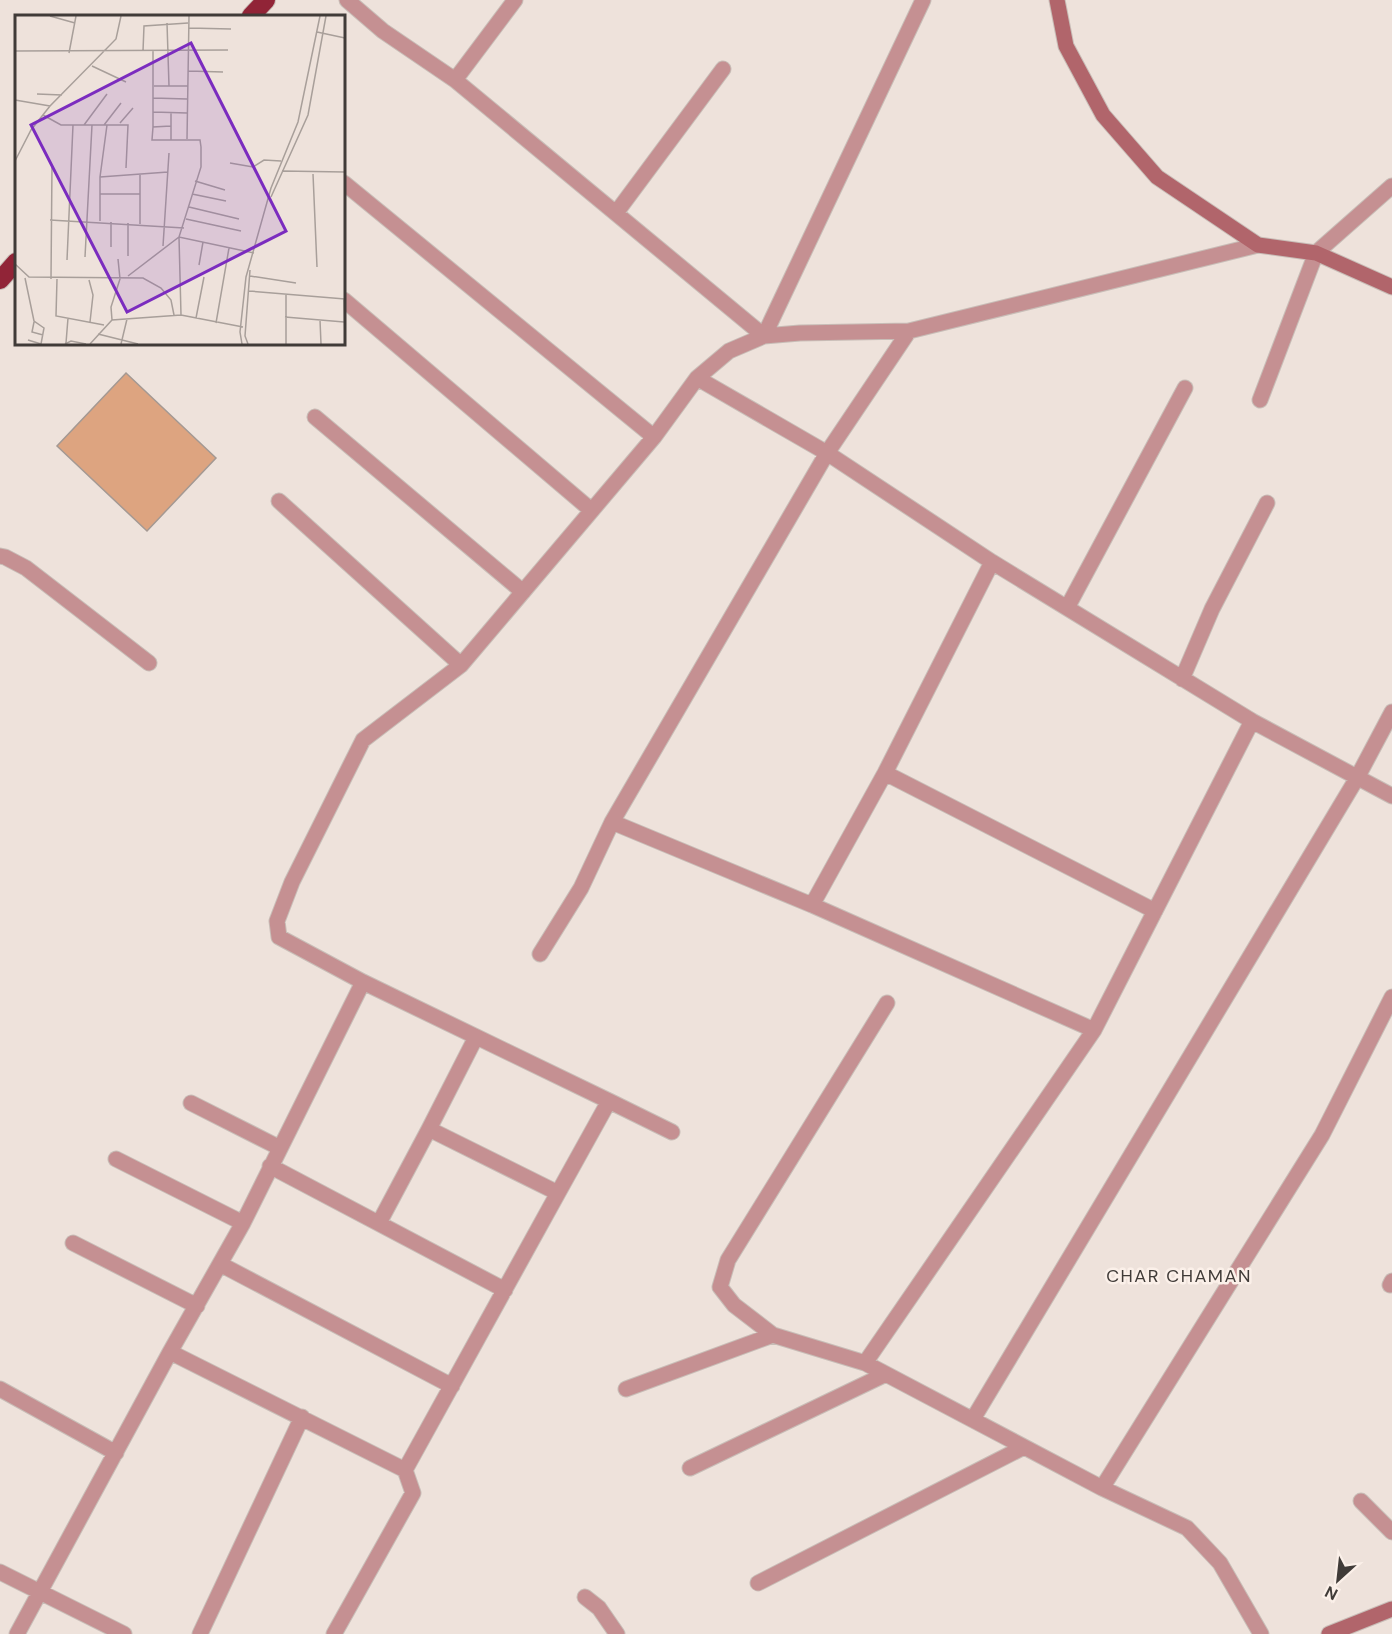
<svg xmlns="http://www.w3.org/2000/svg" width="1392" height="1634" font-family="'DM Sans',sans-serif">
  <style>
    .building { fill: #dda480; stroke: #a49993; stroke-width: 1.5 }
    .lines { fill: none; stroke-linecap: round; stroke-linejoin: round }
    .street-casing { stroke: #c8bdb7; stroke-width: 17 }
    .secondary-casing { stroke: #c8bdb7; stroke-width: 17 }
    .highway-casing { stroke: #c8bdb7; stroke-width: 20 }
    .street { stroke: #c59092; stroke-width: 15 }
    .secondary { stroke: #b1656b; stroke-width: 15 }
    .highway { stroke: #912437; stroke-width: 18 }
    .labels { text-anchor: middle; stroke-width: 5; stroke-linejoin: round; paint-order: stroke }
    .neighbourhood-label { font-size: 18px; letter-spacing: 1.5px; fill: #403b38; stroke: #fbf0e9 }
    .inset-road { fill: none; stroke: #a89f9a; stroke-width: 1.5 }
    .view { fill: #7b2cbf; fill-opacity: 0.15; stroke: #7b2cbf; stroke-width: 3 }
    .inset-edge { fill: none; stroke: #403b38; stroke-width: 3 }
  </style>
  <rect width="100%" height="100%" fill="#eee2db"/>
  <!-- building -->
  <path class="building" d="M126 373 216 458 147 531 57 446Z"/>
  <g class="lines">
    <defs>
      <path id="street" d="M347 0 383 31 455 80 764 336 800 333 909 331 1258 245
        M455 80 515 0
        M344 183 654 437
        M616 213 723 69
        M344 300 591 510
        M697 378 827 453 992 562 1252 721 1392 796
        M1260 400 1316 253 1392 186
        M315 417 523 592
        M279 501 461 665
        M0 556 5 557 26 568 149 663
        M1067 608 1185 388
        M1182 679 1212 609 1267 503
        M885 773 1155 911
        M612 822 812 905 1094 1030
        M812 905 885 773 992 562
        M540 954 581 888 612 822 827 453 909 331
        M887 1003 728 1260 720 1287 734 1305 773 1335 865 1363 1102 1488 1187 1528 1220 1563 1261 1634
        M609 1101 672 1132
        M191 1103 280 1148
        M429 1129 558 1193 609 1101 363 982 279 937 277 921 292 882 363 740 461 665 654 437 697 378 729 351 764 336 923 0
        M116 1159 243 1223
        M270 1166 505 1290
        M379 1223 429 1129 476 1037
        M73 1243 197 1306
        M220 1264 452 1386
        M1390 1285 1392 1281
        M170 1352 405 1470
        M865 1363 1094 1030 1252 721
        M0 1389 116 1453
        M626 1389 773 1335
        M973 1419 1357 778 1392 712
        M690 1468 886 1374
        M1102 1488 1322 1135 1392 997
        M1361 1501 1392 1532
        M0 1572 124 1634
        M758 1583 1024 1447
        M585 1597 599 1608 617 1634
        M17 1634 170 1352 243 1223 363 982
        M200 1634 302 1417
        M334 1634 413 1493 405 1470 558 1193"/>
      <path id="secondary" d="M1057 0 1066 46 1103 115 1157 177 1258 245 1316 253 1392 287
        M1329 1634 1392 1609"/>
      <path id="highway" d="M251 16 266 0
        M0 280 16 262"/>
    </defs>
    <!-- street casing -->
    <use href="#street" class="street-casing"/>
    <!-- secondary casing -->
    <use href="#secondary" class="secondary-casing"/>
    <!-- highway casing -->
    <use href="#highway" class="highway-casing"/>
    <!-- street -->
    <use href="#street" class="street"/>
    <!-- secondary -->
    <use href="#secondary" class="secondary"/>
    <!-- highway -->
    <use href="#highway" class="highway"/>
  </g>
  <g class="labels">
    <!-- neighbourhood labels -->
    <g class="neighbourhood-label">
      <text x="1179" y="1282">CHAR CHAMAN</text>
    </g>
  </g>
  <!-- overview -->
  <g transform="translate(15 15)">
    <rect width="330" height="330" fill="#eee2db"/>
    <path class="inset-road" d="M35 1 60 8M152 8 154 71M174 13 216 14M302 17 330 23M0 36 213 35M128 36 129 11 173 8M54 38 61 1M77 51 111 67M173 56 208 57M139 71H173M22 79 47 80M138 83 172 84M0 85 35 91M138 97 172 98M28 100 46 110H113L111 153M105 108 118 93M69 110 92 79M89 110 106 88M156 111 138 112 137 125H185L186 132V152L164 222 166 300M138 112V36M172 124 174 1M156 125V98M0 146 16 115 35 91 101 24 106 1M215 148 238 152 249 145 266 146M267 156 330 157M298 159 302 252M85 162 153 157M180 166 210 175M85 179H125M177 179 211 186M256 182 293 100 311 1M174 192 224 204M171 204 226 216M35 205 169 213M85 206V162L92 110M96 207V232M125 209V159M148 231 154 138M113 241V208M70 242 77 110M52 245 58 110M0 249 14 262 128 263 146 273 156 285 159 300M184 250 188 227M113 261 164 222 239 238M235 261 281 268M10 263 19 306 29 313 26 329 13 325M36 264 37 150M42 264 41 301 89 310M74 265 78 280 75 307M234 276 330 284M271 279V329M329 284 330 325M270 302 329 307M181 303 189 262M97 305 96 292 105 264 103 244M305 305 306 329M19 307 17 317 28 320M201 308 214 233M83 319 123 329M51 328 53 303M50 329 56 326 71 329M75 329 97 305 166 300 228 312M106 329 112 304M227 329 225 317 231 262 256 173 283 107 305 1M233 329 230 321 235 255"/>
    <path class="view" d="M176 28 271 216 112 297 16 110Z"/>
    <rect width="330" height="330" class="inset-edge"/>
  </g>
  <!-- north arrow -->
  <g transform="translate(1338 1580) rotate(207)" stroke="#fbf0e9" stroke-width="4.5" paint-order="stroke">
  <path d="M0-4.5L10 22L0 15L-10 22Z" fill="#403b38"/>
  <text y="-9" font-size="16" font-weight="bold" text-anchor="middle" fill="#403b38">N</text>
  </g>
</svg>
